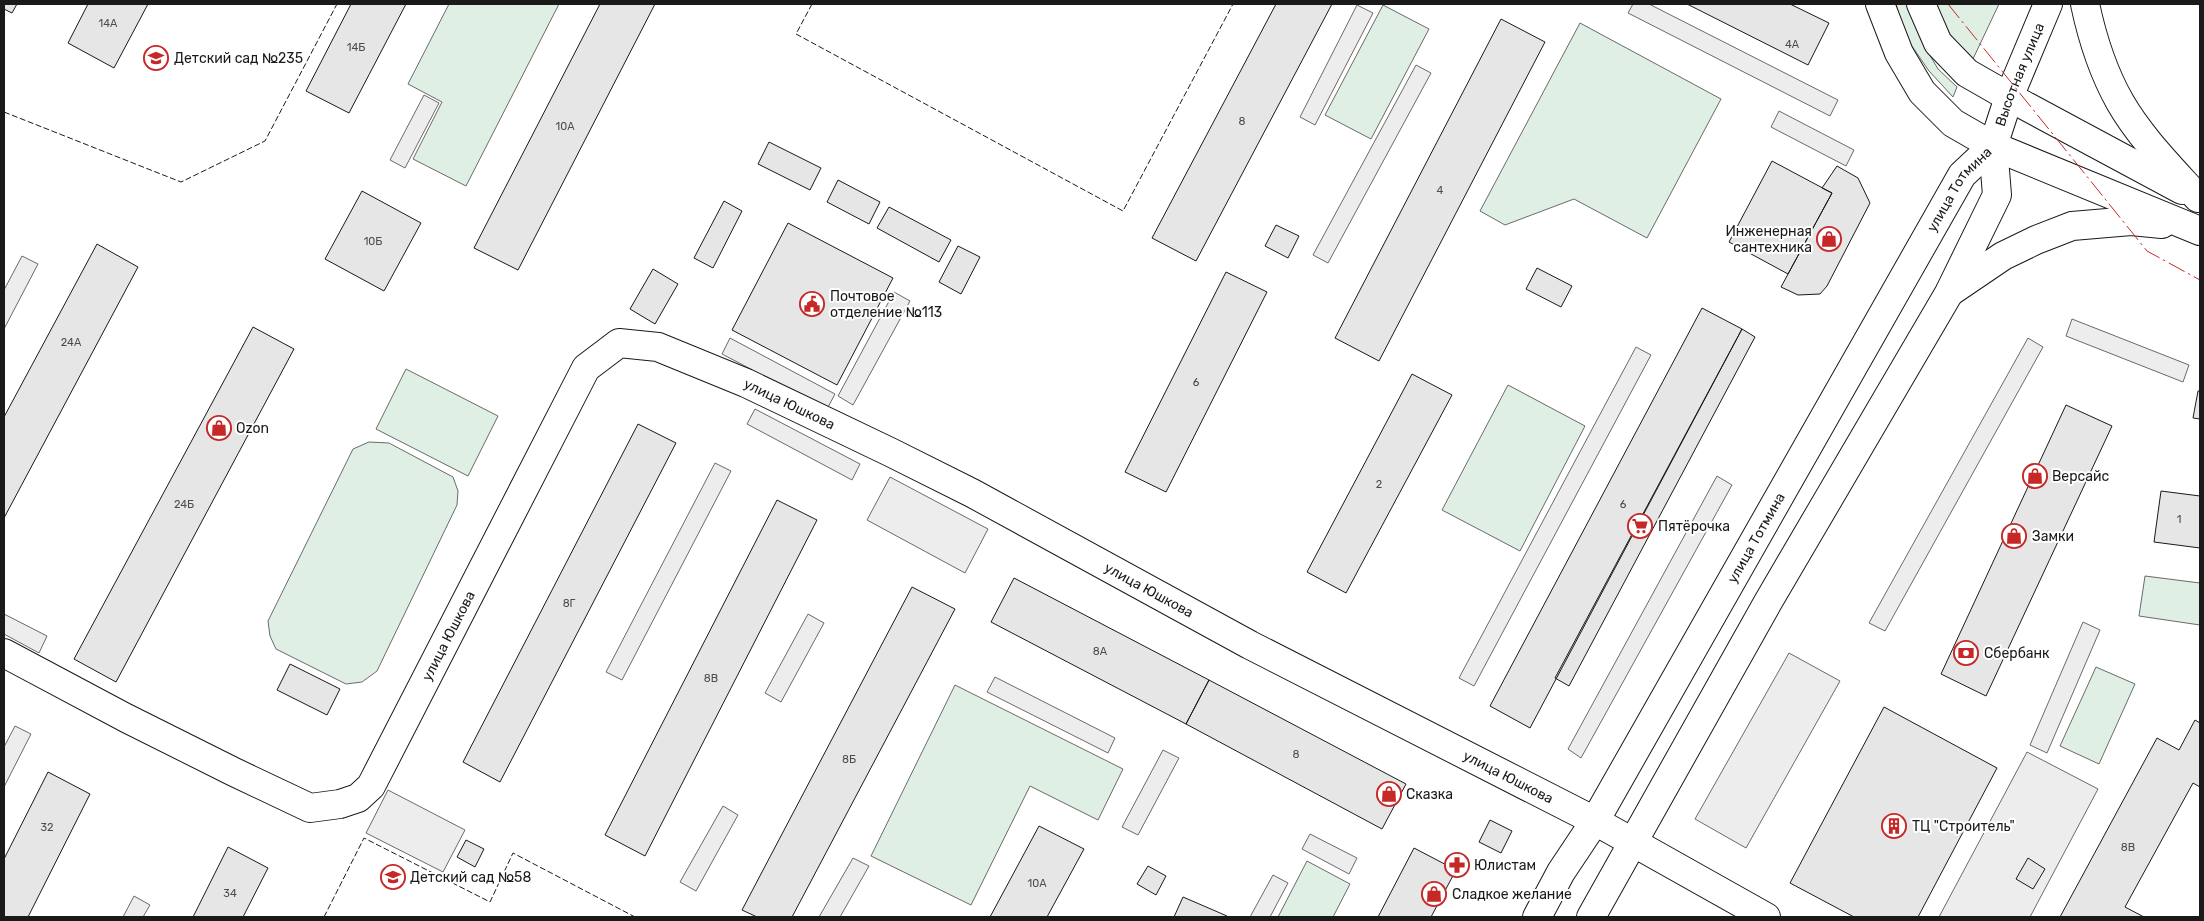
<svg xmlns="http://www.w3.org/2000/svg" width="2204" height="921" font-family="Rubik,sans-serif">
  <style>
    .green { fill: #e0efe3; stroke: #6a6a6a }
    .parking { fill: #ededed; stroke: #6a6a6a }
    .building { fill: #e6e6e6; stroke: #1a1a1a }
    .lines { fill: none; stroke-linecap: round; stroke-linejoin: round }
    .minor-casing { stroke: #1a1a1a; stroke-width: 30 }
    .major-casing { stroke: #1a1a1a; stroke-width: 30 }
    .minor { stroke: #fff; stroke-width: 28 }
    .major { stroke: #fff; stroke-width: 28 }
    .fence { stroke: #1a1a1a; stroke-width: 1; stroke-dasharray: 6 2.5; stroke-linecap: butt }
    .power { stroke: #c62828; stroke-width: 1; stroke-dasharray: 18 4 2.5 4; stroke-linecap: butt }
    .labels { text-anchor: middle; stroke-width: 4; stroke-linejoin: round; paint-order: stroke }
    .number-label { font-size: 11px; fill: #4d4d4d }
    .poi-label { font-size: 14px; fill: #1a1a1a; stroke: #fff; text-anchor: start }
    .street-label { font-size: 14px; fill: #1a1a1a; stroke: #fff }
  </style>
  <rect width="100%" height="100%" fill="#fff"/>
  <!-- green -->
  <path class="green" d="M449 4H559L466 186 413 159 442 102 408 84Z
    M1896 4H1907L1922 42 1938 69 1957 87 1953 97 1929 71 1905 36Z
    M1936 4H1999L1972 61C1956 45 1942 26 1936 4Z
    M1383 5 1429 29 1371 139 1325 115Z
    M1580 23 1721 99 1647 238 1574 199 1505 225 1480 211Z
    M406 369 498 416 468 476 376 429Z
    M1508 385 1585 426 1520 551 1442 510Z
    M369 442 389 443 453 477 458 491 457 505 377 671 362 682 346 684 276 649 270 636 268 621 353 449Z
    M2145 576 2200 583V625L2139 616Z
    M2096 667 2135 684 2099 764 2060 746Z
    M955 685 1123 769 1098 820 1030 786 971 905 871 856Z
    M1307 861 1350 884 1333 917H1278Z"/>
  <!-- parking -->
  <path class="parking" d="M1633 4H1649L1838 100 1830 116 1628 13Z
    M1357 5 1373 13 1315 125 1300 117Z
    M1416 65 1431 73 1328 263 1313 255Z
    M424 95 439 103 405 168 390 160Z
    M1779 111 1854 150 1846 166 1771 127Z
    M22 256 38 264 4 329V290Z
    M894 292 910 301 853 405 838 396Z
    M2072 319 2189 365 2183 382 2066 336Z
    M730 338 835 394 827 409 722 354Z
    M2028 338 2043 347 1885 631 1869 623Z
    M1636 347 1651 355 1474 686 1459 678Z
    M755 409 860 464 852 480 747 424Z
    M715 463 731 471 622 680 606 672Z
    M1717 476 1732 485 1581 758 1568 749Z
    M890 477 988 529 965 573 867 520Z
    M4 614 47 636 39 653 4 634Z
    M808 614 824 623 781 702 765 693Z
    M2083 622 2100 630 2047 753 2030 745Z
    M1789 653 1840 681 1746 848 1695 819Z
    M995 677 1115 738 1108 753 987 692Z
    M15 726 31 734 4 787V747Z
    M1163 750 1179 758 1138 835 1122 827Z
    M2027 752 2098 789 2030 917H1939Z
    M388 790 465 830 443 872 366 833Z
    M723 806 738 815 696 891 680 882Z
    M1310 834 1357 858 1349 874 1302 849Z
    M853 858 869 866 840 917H819Z
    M1273 875 1288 883 1270 917H1250Z
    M134 896 150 905 143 917H123Z"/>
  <!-- building -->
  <path class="building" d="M4 4H17L12 13 4 9Z
    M88 4H148L114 68 68 43Z
    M351 4H406L349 113 306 91Z
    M600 4H655L518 270 474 248Z
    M1276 4H1332L1196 261 1152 238Z
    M1687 4H1790L1829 23 1808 65Z
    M1501 19 1545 42 1379 361 1335 338Z
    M769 142 821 168 810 190 758 164Z
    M1772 161 1832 193 1788 274 1729 242Z
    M1837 166 1858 178 1870 203 1827 286 1820 294 1798 295 1781 287 1832 193 1822 188Z
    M838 180 880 202 869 224 827 202Z
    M362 191 421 223 384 291 325 259Z
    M724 201 742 211 713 268 694 258Z
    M889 207 951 240 939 262 877 228Z
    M788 223 893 278 837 385 732 330Z
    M1276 225 1299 236 1288 258 1265 246Z
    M97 244 138 267 4 518V417Z
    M958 246 980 257 961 294 939 282Z
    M1537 268 1572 286 1561 307 1526 289Z
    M653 269 678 284 655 324 630 309Z
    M1226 272 1267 292 1166 492 1125 472Z
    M1702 308 1742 329 1530 728 1490 706Z
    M253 327 294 349 116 682 74 659Z
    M1742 329 1755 337 1569 686 1555 678Z
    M1412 374 1452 395 1346 593 1307 572Z
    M2198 391H2200V419L2193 418Z
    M2066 405 2112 426 1986 696 1941 674Z
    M638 424 676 443 500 782 463 762Z
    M2161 491 2200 496V548L2154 542Z
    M777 500 817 520 645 856 605 835Z
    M1014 578 1209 680 1186 724 991 622Z
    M912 587 955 609 792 917H757L742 910Z
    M290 664 340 689 327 715 277 690Z
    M1209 680 1406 784 1382 829 1186 724Z
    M1884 707 1997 768 1918 917H1854L1790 883Z
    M2195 720 2200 723V787L2193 783 2125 907 2144 917H2060L2157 738 2179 750Z
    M48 772 90 794 28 917H4V859Z
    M1490 820 1512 831 1501 853 1479 842Z
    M1039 826 1084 849 1047 917H990Z
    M466 840 484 849 475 867 457 857Z
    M228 847 268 868 243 917H193Z
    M1414 848 1456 870 1431 917H1378Z
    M2028 858 2045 869 2033 889 2016 879Z
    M1148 866 1166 876 1156 895 1137 884Z
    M1183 897 1227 916 1226 917H1174Z"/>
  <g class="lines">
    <defs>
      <g id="minor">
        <path d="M1921 4 1938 43 1967 73 2009 97"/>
        <path id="s1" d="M4 653 126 718 234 772 310 808 340 804 358 798 371 786 586 368 619 343 658 347 746 383 890 452 972 493 1250 645 1595 821 1766 917"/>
      </g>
      <g id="major">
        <path d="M1880 4 1899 53 1922 92 1953 123 1993 146 2200 231"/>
        <path d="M2085 4C2092 37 2103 72 2120 102 2140 137 2171 168 2198 198"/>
        <path d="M2009 97 2182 190"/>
        <path d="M1950 292 2003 256 2036 240 2072 226 2131 221 2162 224"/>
        <path id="s2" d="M1537 917 1561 872 1595 821 1962 175 1993 146"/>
        <path id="s3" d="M1591 917 1768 602 1949 293 1997 195 1993 146 2009 97 2048 4"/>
      </g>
    </defs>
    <!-- minor casing -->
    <use href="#minor" class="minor-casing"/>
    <!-- major casing -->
    <use href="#major" class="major-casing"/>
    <!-- minor -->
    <use href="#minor" class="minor"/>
    <!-- major -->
    <use href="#major" class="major"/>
    <!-- fence -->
    <path class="fence" d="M812 4 796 34 1123 211 1233 4
      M4 112 181 182 265 141 337 4
      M324 917 364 838 490 902 513 853 635 917"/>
    <!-- power -->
    <path class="power" d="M1948 4 2147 251 2200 280"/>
  </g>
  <!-- icons -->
  <defs>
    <symbol id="school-ring" viewBox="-11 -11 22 22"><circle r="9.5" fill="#fff" stroke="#c62828" stroke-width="1.5"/><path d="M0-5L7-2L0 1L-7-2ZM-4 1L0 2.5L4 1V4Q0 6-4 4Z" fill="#c62828"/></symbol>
    <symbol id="shop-ring" viewBox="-11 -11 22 22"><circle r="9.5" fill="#fff" stroke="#c62828" stroke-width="1.5"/><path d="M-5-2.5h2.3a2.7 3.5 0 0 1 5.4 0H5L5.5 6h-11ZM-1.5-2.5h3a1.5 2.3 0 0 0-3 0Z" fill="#c62828"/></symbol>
    <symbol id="civic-ring" viewBox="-11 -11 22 22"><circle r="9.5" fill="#fff" stroke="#c62828" stroke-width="1.5"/><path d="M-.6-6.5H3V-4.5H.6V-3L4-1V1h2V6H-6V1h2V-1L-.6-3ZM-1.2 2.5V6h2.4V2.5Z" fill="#c62828"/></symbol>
    <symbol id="supermarket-ring" viewBox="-11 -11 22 22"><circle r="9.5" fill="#fff" stroke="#c62828" stroke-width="1.5"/><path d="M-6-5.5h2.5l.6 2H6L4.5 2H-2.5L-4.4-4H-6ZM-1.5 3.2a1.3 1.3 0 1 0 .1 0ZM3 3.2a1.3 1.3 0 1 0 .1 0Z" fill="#c62828"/></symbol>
    <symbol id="bank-ring" viewBox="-11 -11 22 22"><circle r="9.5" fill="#fff" stroke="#c62828" stroke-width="1.5"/><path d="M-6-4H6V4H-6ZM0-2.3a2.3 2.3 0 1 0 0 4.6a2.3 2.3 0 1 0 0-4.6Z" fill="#c62828"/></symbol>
    <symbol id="building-ring" viewBox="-11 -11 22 22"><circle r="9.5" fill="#fff" stroke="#c62828" stroke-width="1.5"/><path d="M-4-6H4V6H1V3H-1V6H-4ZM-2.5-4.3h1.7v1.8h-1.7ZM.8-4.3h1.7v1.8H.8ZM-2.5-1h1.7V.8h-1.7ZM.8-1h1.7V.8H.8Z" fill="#c62828"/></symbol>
    <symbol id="pharmacy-ring" viewBox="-11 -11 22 22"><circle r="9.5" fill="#fff" stroke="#c62828" stroke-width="1.5"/><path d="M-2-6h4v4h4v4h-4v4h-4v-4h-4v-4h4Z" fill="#c62828"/></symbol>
  </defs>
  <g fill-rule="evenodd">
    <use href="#school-ring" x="142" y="44" width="28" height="28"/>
    <use href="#shop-ring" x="1815" y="225" width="28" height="28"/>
    <use href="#civic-ring" x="798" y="290" width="28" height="28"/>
    <use href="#shop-ring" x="205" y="414" width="28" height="28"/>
    <use href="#shop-ring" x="2021" y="462" width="28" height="28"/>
    <use href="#supermarket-ring" x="1626" y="512" width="28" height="28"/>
    <use href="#shop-ring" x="2000" y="522" width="28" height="28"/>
    <use href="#bank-ring" x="1952" y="639" width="28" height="28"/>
    <use href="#shop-ring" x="1375" y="780" width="28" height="28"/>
    <use href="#building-ring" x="1880" y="812" width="28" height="28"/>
    <use href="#pharmacy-ring" x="1443" y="851" width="28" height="28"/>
    <use href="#school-ring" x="379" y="863" width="28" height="28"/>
    <use href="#shop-ring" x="1420" y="880" width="28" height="28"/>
  </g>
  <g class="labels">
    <!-- number labels -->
    <g class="number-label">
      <text x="108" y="27">14А</text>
      <text x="1792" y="48">4А</text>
      <text x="356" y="51">14Б</text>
      <text x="1242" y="125">8</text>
      <text x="565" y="130">10А</text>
      <text x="1440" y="194">4</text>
      <text x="373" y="245">10Б</text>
      <text x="71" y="346">24А</text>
      <text x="1196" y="386">6</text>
      <text x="1379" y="488">2</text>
      <text x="184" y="508">24Б</text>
      <text x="1623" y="508">6</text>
      <text x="2179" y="523">1</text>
      <text x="569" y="607">8Г</text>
      <text x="1100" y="655">8А</text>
      <text x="711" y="682">8В</text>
      <text x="1296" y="758">8</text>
      <text x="849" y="763">8Б</text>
      <text x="47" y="831">32</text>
      <text x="2128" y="851">8В</text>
      <text x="1037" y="887">10А</text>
      <text x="230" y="897">34</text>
    </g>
    <!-- poi labels -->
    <g class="poi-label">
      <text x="174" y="63">Детский сад №235</text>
      <text x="1812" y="236" text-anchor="end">Инженерная<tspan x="1812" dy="16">сантехника</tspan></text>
      <text x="830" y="301">Почтовое<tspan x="830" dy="16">отделение №113</tspan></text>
      <text x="236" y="433">Ozon</text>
      <text x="2052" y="481">Версайс</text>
      <text x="1658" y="531">Пятёрочка</text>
      <text x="2032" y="541">Замки</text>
      <text x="1984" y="658">Сбербанк</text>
      <text x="1406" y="799">Сказка</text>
      <text x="1912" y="831">ТЦ "Строитель"</text>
      <text x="1474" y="870">Юлистам</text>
      <text x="410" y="882">Детский сад №58</text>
      <text x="1452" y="899">Сладкое желание</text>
    </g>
    <!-- street labels -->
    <g class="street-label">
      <text dy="5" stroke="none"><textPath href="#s3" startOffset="954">Высотная улица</textPath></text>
      <text dy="5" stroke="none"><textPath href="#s2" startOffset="842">улица Тотмина</textPath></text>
      <text dy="5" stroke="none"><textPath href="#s1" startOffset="1104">улица Юшкова</textPath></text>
      <text dy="5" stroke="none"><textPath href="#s2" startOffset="438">улица Тотмина</textPath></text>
      <text dy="5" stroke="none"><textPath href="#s1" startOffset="1509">улица Юшкова</textPath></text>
      <text dy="5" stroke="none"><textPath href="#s1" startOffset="579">улица Юшкова</textPath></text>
      <text dy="5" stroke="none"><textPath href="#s1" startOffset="1914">улица Юшкова</textPath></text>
    </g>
  </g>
  <!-- border -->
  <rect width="2204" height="921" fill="none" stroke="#1a1a1a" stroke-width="10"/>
</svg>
